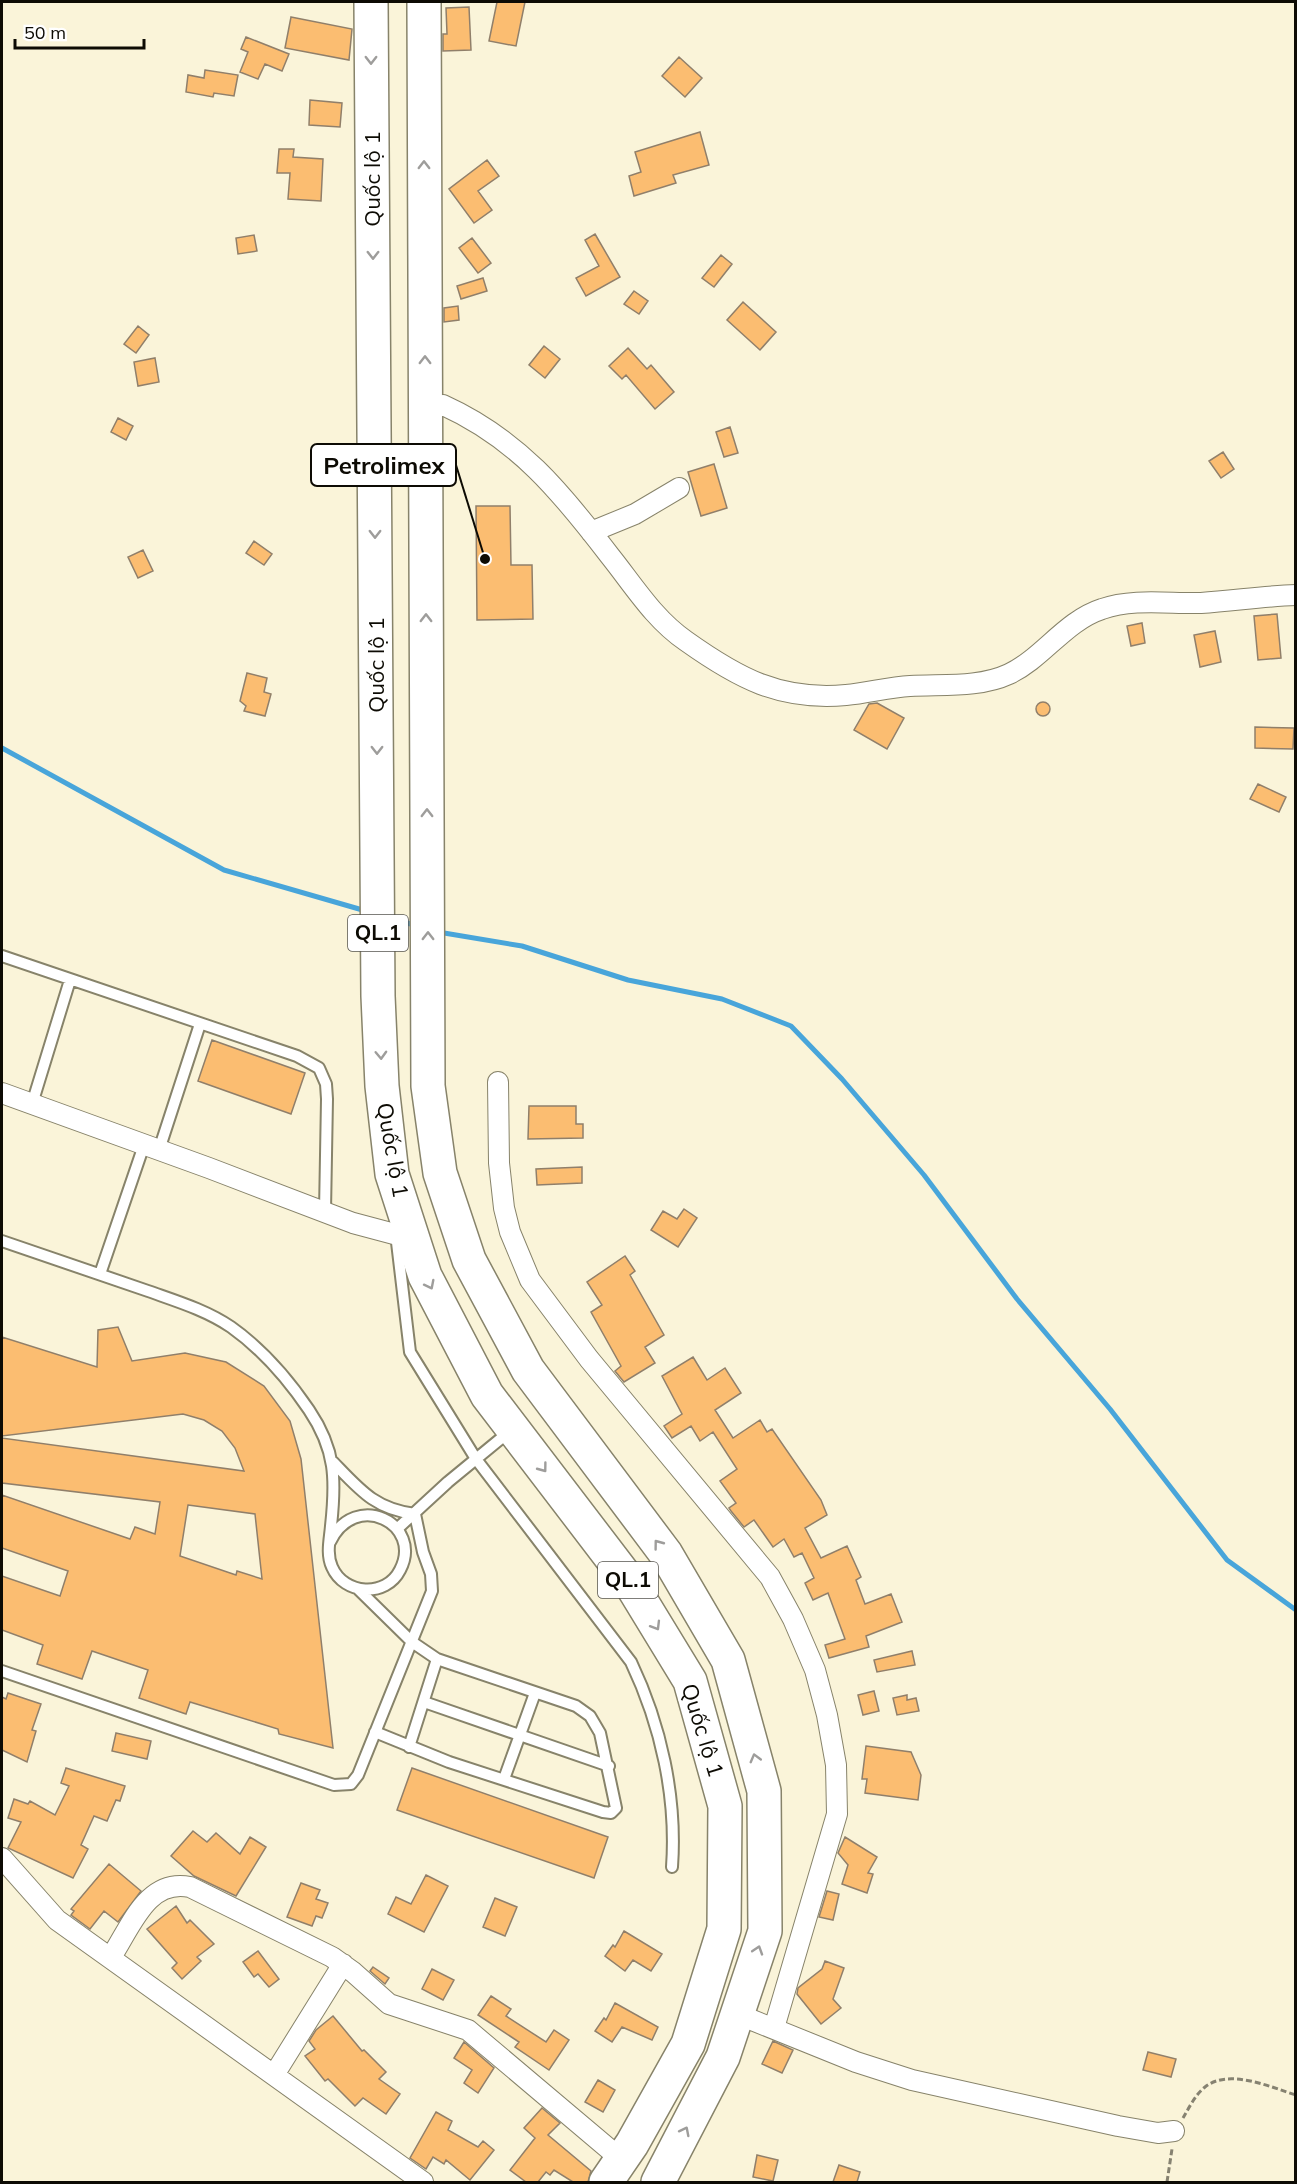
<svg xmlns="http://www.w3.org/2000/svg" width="1297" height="2184" font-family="Mulish,sans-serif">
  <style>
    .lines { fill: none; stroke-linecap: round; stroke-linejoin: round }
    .stream { stroke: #48a5da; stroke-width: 5 }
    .building { fill: #fbbd71; stroke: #907f6a; stroke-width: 1.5; fill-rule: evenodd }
    .service-casing { stroke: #87836a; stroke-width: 14 }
    .minor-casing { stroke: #87836a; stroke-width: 22 }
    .trunk-casing { stroke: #87836a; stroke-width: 36 }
    .path { stroke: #868271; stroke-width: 3; stroke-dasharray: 6 3; stroke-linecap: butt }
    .service { stroke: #fff; stroke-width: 10 }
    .minor { stroke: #fff; stroke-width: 20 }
    .trunk { stroke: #fff; stroke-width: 33 }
    .oneway { stroke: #9e9d9b }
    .labels { text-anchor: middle; stroke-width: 5; stroke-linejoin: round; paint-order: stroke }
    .shield { fill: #fff; stroke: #56544f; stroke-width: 1.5 }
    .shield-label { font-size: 21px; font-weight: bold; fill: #0d0b04 }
    .street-label { font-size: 22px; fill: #0d0b04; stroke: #fff }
    .leader { fill: none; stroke: #0d0b04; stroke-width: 2 }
    .callout-dot { fill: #0d0b04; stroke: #fff; stroke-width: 2 }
    .callout { fill: #fff; stroke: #0d0b04; stroke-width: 2 }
    .callout-label { font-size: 24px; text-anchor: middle; font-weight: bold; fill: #0d0b04 }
  </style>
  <rect width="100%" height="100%" fill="#faf4d9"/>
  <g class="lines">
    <!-- stream -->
    <path class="stream" d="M2 748 224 870 366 911
      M389 918 418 926
      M438 932 522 946 628 980 722 999 791 1026 842 1079 924 1175 1017 1299 1110 1409 1227 1560 1296 1610"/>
  </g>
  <!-- building -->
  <path class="building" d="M497 2H525L516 46 489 41Z
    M469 7 471 50 443 51V34H447L446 8Z
    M291 17 352 29 349 60 285 48Z
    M246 37 289 54 282 71 265 64 258 79 240 72 248 52 241 49Z
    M679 57 702 78 685 97 662 76Z
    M205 70 238 75 234 96 214 93 213 97 186 92 188 75 204 78Z
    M310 100 342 103 340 127 309 125Z
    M700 132 709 165 673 175 676 183 634 196 629 176 641 172 635 152Z
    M279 149H294L293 157 323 159 321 201 288 199 290 173H277Z
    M487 160 499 176 478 191 492 210 474 223 449 189Z
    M595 234 620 277 586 296 576 278 599 266 585 240Z
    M254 235 257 251 238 254 236 238Z
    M472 238 491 263 478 273 459 248Z
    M721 255 732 264 714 287 702 278Z
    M483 278 487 291 461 299 457 286Z
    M634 291 648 301 639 314 624 304Z
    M743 302 776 332 760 350 727 320Z
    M458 306 459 320 444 322V308Z
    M138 326 149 335 136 353 124 344Z
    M544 346 560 359 545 378 529 365Z
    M628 348 647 369 651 365 674 392 655 409 626 375 622 379 609 366Z
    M155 358 159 382 138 386 134 362Z
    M118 418 133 426 126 440 111 432Z
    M730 427 738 453 724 457 716 432Z
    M1223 452 1234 469 1221 478 1209 461Z
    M714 464 727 508 701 516 688 472Z
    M476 506H510L511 565H532L533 619 477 620Z
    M254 541 272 554 264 565 246 553Z
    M143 550 153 571 138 578 128 557Z
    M1277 614 1281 658 1258 660 1254 616Z
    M1142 623 1145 643 1131 646 1127 626Z
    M1215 631 1221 662 1200 667 1194 635Z
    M247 673 267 678 264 692 271 694 265 716 244 711 246 706 240 701Z
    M1036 709a7 7 0 1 1 14 0a7 7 0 1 1-14 0Z
    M877 703 904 718 887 749 854 730 869 704Z
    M1255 727 1294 728 1293 749 1255 748Z
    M1258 784 1286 797 1279 812 1250 799Z
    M212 1040 305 1073 291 1114 198 1081Z
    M529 1106H576V1124H583V1138L528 1139Z
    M582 1167V1183L537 1185 536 1169Z
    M684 1209 697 1218 678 1247 651 1230 663 1211 677 1219Z
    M625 1256 635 1271 630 1275 664 1335 645 1347 655 1363 624 1382 615 1371 621 1366 591 1312 602 1305 587 1282Z
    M118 1327 132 1361 185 1353 226 1362 264 1386 290 1421 301 1459 333 1748 279 1734 278 1729 190 1702 186 1714 139 1698 148 1670 92 1651 82 1679 37 1664 43 1645 2 1630V1576L60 1596 68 1571 2 1548V1495L130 1539 135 1527 155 1534 160 1502 2 1483V1438L244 1471 235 1448 222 1431 204 1420 183 1414 2 1436V1337L97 1367 98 1330ZM188 1505 255 1514 262 1579 237 1571 236 1575 180 1556Z
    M693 1357 707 1380 725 1368 741 1393 715 1410 733 1438 760 1420 767 1432 772 1429 821 1500 827 1515 805 1528 821 1558 847 1546 861 1577 856 1580 865 1604 891 1594 902 1622 866 1636 869 1647 829 1658 825 1645 845 1639 828 1593 813 1600 805 1583 814 1578 802 1553 794 1557 784 1539 773 1547 754 1520 744 1527 731 1511 729 1508 736 1503 720 1481 737 1469 713 1432 700 1441 691 1426 672 1438 664 1426 682 1414 662 1376Z
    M912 1651 915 1665 877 1672 874 1660Z
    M874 1691 879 1711 863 1715 858 1695Z
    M8 1693 41 1704 32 1730 36 1731 27 1762 2 1750V1697L6 1699Z
    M907 1695V1700L916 1698 919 1711 897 1715 893 1698Z
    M116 1733 151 1741 147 1759 112 1751Z
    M866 1746 911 1752 921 1775 918 1800 865 1793 867 1779H862Z
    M66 1768 125 1786 120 1801 116 1800 107 1821 94 1816 81 1845 88 1849 73 1878 8 1848 21 1822 8 1818 14 1799 28 1804 30 1801 55 1815 69 1786 61 1783Z
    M412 1768 608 1837 594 1878 397 1810Z
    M193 1831 207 1842 216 1833 240 1854 250 1837 266 1847 236 1896 194 1876 171 1856Z
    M845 1837 877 1857 868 1873 873 1874 867 1893 842 1884 848 1865 838 1853Z
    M109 1864 141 1891 118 1922 104 1911 90 1929 71 1915 74 1911 71 1909Z
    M426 1875 448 1886 424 1932 388 1914 396 1897 411 1904Z
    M301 1883 320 1890 316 1899 328 1903 322 1918 316 1916 312 1926 287 1917Z
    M827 1891 839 1894 833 1920 819 1917Z
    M495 1898 517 1907 505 1936 483 1927Z
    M176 1906 187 1923 190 1920 214 1944 197 1957 201 1961 182 1979 172 1968 177 1963 147 1929Z
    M624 1931 662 1954 651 1971 633 1960 625 1971 605 1956 613 1945 615 1947Z
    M258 1951 279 1979 269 1987 258 1974 254 1977 243 1962Z
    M825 1961 844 1968 833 1999 841 2008 821 2024 797 1994 798 1988 822 1969Z
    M373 1967 389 1978 385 1984 370 1971Z
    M432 1969 454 1980 443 2000 422 1989Z
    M491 1996 511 2009 506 2016 546 2042 554 2030 569 2040 549 2070 515 2047 519 2042 478 2015Z
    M615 2003 658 2027 652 2040 622 2027 612 2042 595 2031 604 2018 606 2020Z
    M333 2016 362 2051 364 2050 386 2072 379 2079 400 2094 386 2114 363 2098 355 2106 328 2079 325 2081 305 2056 315 2049 309 2041 316 2030Z
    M773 2041 793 2050 782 2073 762 2064Z
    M464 2042 494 2068 478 2093 464 2083 472 2070 454 2058Z
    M1148 2052 1176 2059 1171 2077 1143 2070Z
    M598 2080 615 2090 603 2112 585 2102Z
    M542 2108 560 2123 548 2135 591 2171 588 2182H573L554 2170 550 2175 546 2172 538 2182H526L510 2170 535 2138 524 2128Z
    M436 2112 452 2121 448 2130 478 2147 483 2141 494 2150 470 2180 446 2160 444 2164 433 2157 426 2169 410 2158Z
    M757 2155 778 2160 773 2181 753 2177Z
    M839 2165 860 2172 857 2182H833Z"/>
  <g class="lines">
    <defs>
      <path id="service" d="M2 956 297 1056 319 1068 326 1084 327 1099 325 1211
        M32 1104 70 980
        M159 1150 200 1024
        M396 1234 410 1352 476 1459 631 1662C661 1725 677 1797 672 1867
        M2 1241C50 1257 99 1274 148 1291 176 1301 206 1310 231 1327 262 1349 288 1379 309 1410 336 1450 336 1480 331 1526 330 1539 326 1554 332 1567 344 1595 386 1598 400 1570 424 1524 355 1489 330 1542
        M100 1274 144 1145
        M397 1529 448 1482 510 1431
        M358 1589 412 1642 437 1659 576 1706 590 1716 600 1733 616 1808 611 1813 603 1812 449 1762 375 1732
        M2 1671 334 1785 351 1784 358 1775 432 1591 431 1574 423 1552 415 1514C375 1509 360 1490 333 1462
        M424 1702 609 1766
        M409 1747 437 1659
        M504 1779 535 1693"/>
      <path id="minor" d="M425 409 443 405C518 439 561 492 610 556 634 586 654 619 686 641 738 678 780 701 846 695 868 693 889 687 910 686 942 684 979 688 1009 674 1043 658 1065 621 1102 609 1133 598 1170 604 1201 603 1233 601 1264 596 1296 595
        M591 532 635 514 679 488
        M498 1082 499 1163 504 1208 510 1232 530 1280 589 1359 770 1577 793 1619 815 1670 827 1715 836 1765 837 1814 774 2028
        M2 1093 209 1168 353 1223 413 1239
        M2 1858 57 1920 423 2182
        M111 1957C131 1927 147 1878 190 1887L332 1957 353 1972 389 2004 468 2030 622 2160
        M737 2014 856 2062 912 2080 1118 2126 1158 2133 1174 2131
        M274 2075 343 1964"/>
      <path id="trunk" d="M371 2 378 996 382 1086 392 1174 425 1276 487 1395 629 1581 690 1681 725 1806 724 1929 688 2044 632 2144 606 2182
        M424 2 428 1086 440 1173 469 1260 528 1370 666 1554 728 1660 764 1791 765 1931 723 2057 658 2182"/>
    </defs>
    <!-- service casing -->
    <use href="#service" class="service-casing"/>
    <!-- minor casing -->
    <use href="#minor" class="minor-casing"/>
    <!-- trunk casing -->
    <use href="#trunk" class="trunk-casing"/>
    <!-- path -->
    <path class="path" d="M1183 2118C1189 2108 1195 2095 1205 2087 1229 2068 1270 2087 1296 2095
      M1167 2182 1172 2149"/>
    <!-- service -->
    <use href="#service" class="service"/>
    <!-- minor -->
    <use href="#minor" class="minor"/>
    <!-- trunk -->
    <use href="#trunk" class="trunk"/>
  </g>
  <!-- one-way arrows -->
  <defs><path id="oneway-chevron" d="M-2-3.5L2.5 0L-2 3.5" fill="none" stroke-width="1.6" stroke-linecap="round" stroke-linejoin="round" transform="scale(1.5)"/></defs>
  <g class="oneway">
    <use href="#oneway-chevron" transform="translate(371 60) rotate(90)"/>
    <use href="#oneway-chevron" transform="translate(424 165) rotate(-90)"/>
    <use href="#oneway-chevron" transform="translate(373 255) rotate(90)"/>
    <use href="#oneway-chevron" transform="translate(425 360) rotate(-90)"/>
    <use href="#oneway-chevron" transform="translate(375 534) rotate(90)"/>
    <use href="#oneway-chevron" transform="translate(426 618) rotate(-90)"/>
    <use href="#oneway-chevron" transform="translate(377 750) rotate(90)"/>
    <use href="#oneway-chevron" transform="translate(427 813) rotate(-90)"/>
    <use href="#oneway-chevron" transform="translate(428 936) rotate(-90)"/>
    <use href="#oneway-chevron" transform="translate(381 1055) rotate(88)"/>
    <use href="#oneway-chevron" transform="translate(430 1285) rotate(63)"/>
    <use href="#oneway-chevron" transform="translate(543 1468) rotate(53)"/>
    <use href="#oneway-chevron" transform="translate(658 1544) rotate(-127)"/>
    <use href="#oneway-chevron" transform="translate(656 1626) rotate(59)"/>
    <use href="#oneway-chevron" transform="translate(755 1758) rotate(-105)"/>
    <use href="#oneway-chevron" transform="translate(758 1950) rotate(-72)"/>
    <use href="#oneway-chevron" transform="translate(685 2131) rotate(-63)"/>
  </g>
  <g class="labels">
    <!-- shield labels -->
    <g class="shield">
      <rect x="348" y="915" width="60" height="36" rx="4.5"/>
      <rect x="598" y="1562" width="60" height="36" rx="4.5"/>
    </g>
    <g class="shield-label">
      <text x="378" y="940">QL.1</text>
      <text x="628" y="1587">QL.1</text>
    </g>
    <!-- street labels -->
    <g class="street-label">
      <text transform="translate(372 179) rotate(-90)" y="8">Quốc lộ 1</text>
      <text transform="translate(376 665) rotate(-90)" y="8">Quốc lộ 1</text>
      <text transform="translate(393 1150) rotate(80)" y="8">Quốc lộ 1</text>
      <text transform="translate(703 1730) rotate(73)" y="8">Quốc lộ 1</text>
    </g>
  </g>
  <!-- callouts -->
  <path class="leader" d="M485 559L456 465"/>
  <circle class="callout-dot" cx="485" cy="559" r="6"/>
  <rect class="callout" x="311" y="444" width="145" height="42" rx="6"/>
  <g class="callout-label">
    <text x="384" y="474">Petrolimex</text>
  </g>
  <!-- border -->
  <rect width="1297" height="2184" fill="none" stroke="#0d0b04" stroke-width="6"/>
  <!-- scale -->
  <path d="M15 39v9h129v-9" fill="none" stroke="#0d0b04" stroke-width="3"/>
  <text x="24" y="39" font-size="18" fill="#0d0b04" stroke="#ffffff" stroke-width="4.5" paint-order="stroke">50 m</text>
</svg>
